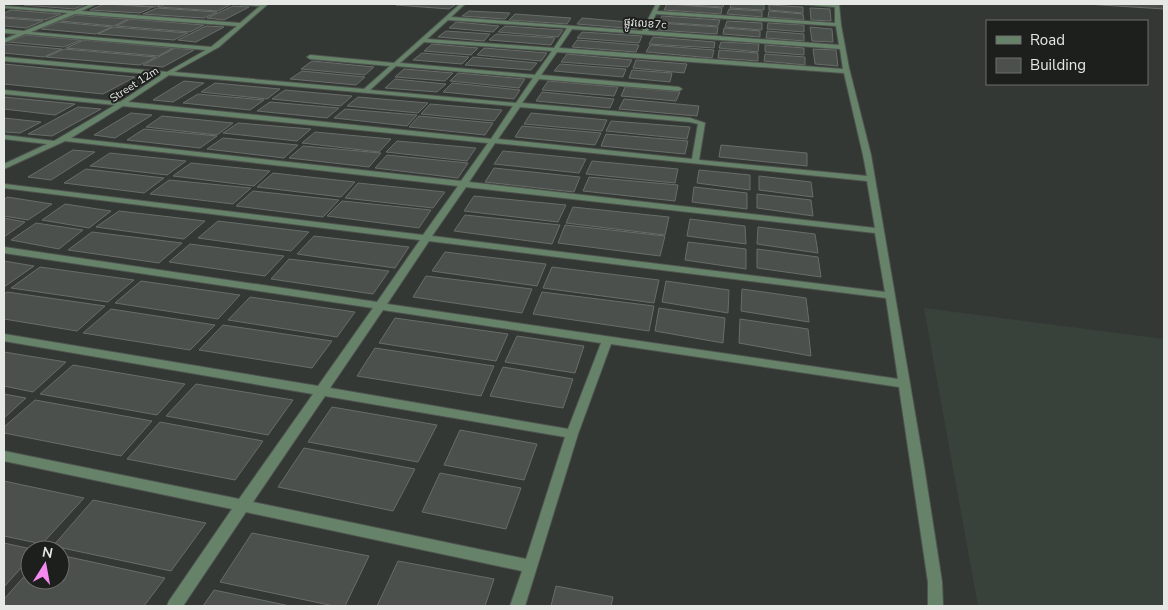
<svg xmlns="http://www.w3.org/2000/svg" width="1168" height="610" font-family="'Nunito Sans','Noto Sans Khmer',sans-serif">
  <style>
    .built { fill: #39423a }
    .building { fill: #4b504c; stroke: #696d69 }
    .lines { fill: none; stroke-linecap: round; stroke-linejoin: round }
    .street-casing { stroke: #505450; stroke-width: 2 }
    .street { fill: #66836a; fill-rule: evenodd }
    .labels { text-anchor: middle; stroke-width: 4; stroke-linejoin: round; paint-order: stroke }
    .far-street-label { font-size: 11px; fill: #e6e8e6; stroke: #1d1f1d }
  </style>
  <rect width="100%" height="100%" fill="#343834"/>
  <!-- built -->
  <path class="built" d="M924 308 1164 339V606H978Z"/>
  <!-- building -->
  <path class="building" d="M27 4H86L74 9 24 5Z
    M104 4H105L153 7 140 13 90 10Z
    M114 4H162L155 7Z
    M166 4H210L230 5 218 11 158 7Z
    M399 4H456L449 9 396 5Z
    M667 4 722 8 721 14 664 10Z
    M671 4H724L723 7Z
    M731 4 764 5V10L730 8Z
    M1086 4H1164V9Z
    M769 5 803 7V13L769 10Z
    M233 6 249 7 224 20 207 18Z
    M157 8 217 12 204 18 143 14Z
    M810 8 830 9 831 21 811 20Z
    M729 9 762 11V17L727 14Z
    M11 10 61 14 45 20 4 17V13Z
    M469 11 510 13 505 19 462 16Z
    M769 11 803 14 804 20 768 17Z
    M515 14 571 18 567 24 509 20Z
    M76 15 128 19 114 26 60 21Z
    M662 16 720 20 718 26 659 22Z
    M4 18 43 21 26 28 4 26Z
    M582 18 640 23 637 29 577 24Z
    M130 19 204 25 190 32 116 26Z
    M727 21 762 23V30L725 27Z
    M58 22 112 27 96 34 41 29Z
    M456 22 499 26 493 32 449 28Z
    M659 23 718 27 717 34 656 30Z
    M768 23 804 25V32L767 29Z
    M206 26 224 27 196 42 178 40Z
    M505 26 563 30 558 37 498 32Z
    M113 27 188 33 174 40 98 34Z
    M810 27 832 29 833 42 812 41Z
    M724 28 760 31V37L723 34Z
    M446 31 490 34 484 41 438 37Z
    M767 31 804 34V41L766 38Z
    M582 32 642 36 639 43 577 38Z
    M496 34 555 38 551 45 489 40Z
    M26 35 81 40 64 47 8 42Z
    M653 37 715 42 714 48 649 44Z
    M84 40 173 48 158 56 66 48Z
    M577 40 639 45 636 52 572 47Z
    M721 42 759 44 758 52 719 48Z
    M4 44H5L62 49 44 57 4 53Z
    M432 44 478 48 471 55 424 51Z
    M650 45 714 50 712 58 646 52Z
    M765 45 804 48V55L765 52Z
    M175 48 194 50 163 67 143 65Z
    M484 48 547 53 541 61 477 55Z
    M64 49 156 57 140 65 46 57Z
    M813 49 836 50 838 66 815 64Z
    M719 50 758 53V61L718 58Z
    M422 53 469 57 462 64 413 60Z
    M567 54 632 60 628 67 561 62Z
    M765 54 805 57V65L764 61Z
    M473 57 537 63 531 70 465 65Z
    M636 60 687 64 684 73 633 68Z
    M312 61 374 67 365 75 301 69Z
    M4 64 135 77 103 94 4 84Z
    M560 64 626 69 623 77 554 71Z
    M404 69 453 73 445 81 395 77Z
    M632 70 672 73 670 82 629 78Z
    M302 71 365 77 356 85 290 79Z
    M458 73 525 79 519 88 450 81Z
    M395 79 446 84 437 92 385 88Z
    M184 81 204 83 173 102 153 100Z
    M548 81 618 87 614 96 542 90Z
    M215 83 280 89 267 99 201 92Z
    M452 83 520 90 514 99 443 92Z
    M625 87 680 92 676 101 621 96Z
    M285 90 352 96 341 106 272 99Z
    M542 92 614 99 610 108 536 101Z
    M198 94 264 100 250 110 183 103Z
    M4 97 75 104 55 115 4 109Z
    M358 97 428 103 418 113 347 106Z
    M624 99 699 106 697 116 619 109Z
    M270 102 339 108 327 118 257 111Z
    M430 104 502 110 494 121 421 114Z
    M78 107 101 109 52 136 28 134Z
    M345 109 417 115 407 126 334 118Z
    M131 113 152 115 115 138 94 135Z
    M531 113 607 120 602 131 524 124Z
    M162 116 233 123 217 135 146 127Z
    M419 116 493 123 485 135 409 127Z
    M4 118 41 122 20 133 4 132Z
    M611 121 690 127 687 139 606 131Z
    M238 123 311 129 297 141 223 133Z
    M522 126 601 133 595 145 515 137Z
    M144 129 217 136 200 148 127 140Z
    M315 132 391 139 379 152 302 143Z
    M606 134 688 141 685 154 601 146Z
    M223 138 298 145 284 158 207 149Z
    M397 141 476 148 467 161 386 152Z
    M721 145 807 153V166L719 157Z
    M303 146 381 153 369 167 289 158Z
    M73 150 95 152 51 180 28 177Z
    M503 151 586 159 579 173 494 164Z
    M110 153 186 161 167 175 90 166Z
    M387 155 468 163 458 178 375 168Z
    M592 161 678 169 675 183 586 174Z
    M191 163 270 171 254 186 173 176Z
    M494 168 580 177 574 192 485 182Z
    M86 169 164 178 144 193 64 183Z
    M699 170 750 175V190L697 183Z
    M273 173 355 182 341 197 257 187Z
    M759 176 811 182 813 197 759 190Z
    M589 177 678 185 675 201 583 191Z
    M169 180 251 188 233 204 150 194Z
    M358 183 445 192 433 208 345 198Z
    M694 187 747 193V209L692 202Z
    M253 191 339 200 323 217 236 206Z
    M757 194 811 200 813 216 757 208Z
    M474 196 566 205 558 222 464 211Z
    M7 197 52 204 28 220 4 216V200Z
    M342 201 431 210 419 228 327 216Z
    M65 204 111 211 89 228 42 220Z
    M573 207 669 217 665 235 566 223Z
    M119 211 205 221 184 239 96 227Z
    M465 215 560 225 552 244 454 231Z
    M4 218 25 222 4 237Z
    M690 219 745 226 746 244 687 236Z
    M218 221 309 232 291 251 198 238Z
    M36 223 83 230 59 249 11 240Z
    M565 225 665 236 660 256 558 243Z
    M758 227 815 234 818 253 757 244Z
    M92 232 182 243 159 263 68 250Z
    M314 236 409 247 395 268 297 254Z
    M688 242 746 249V269L685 260Z
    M190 244 284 256 265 276 169 262Z
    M757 249 818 257 821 277 757 268Z
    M445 252 546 264 537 286 432 271Z
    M289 259 389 271 373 294 271 279Z
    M4 261 34 266 4 287Z
    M40 267 134 280 108 302 11 288Z
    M552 267 659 280 654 303 543 288Z
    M426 276 532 289 522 313 413 297Z
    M141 281 240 295 218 319 115 303Z
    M666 281 729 290 728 313 662 302Z
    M742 289 806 298 809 322 741 311Z
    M7 292 105 306 77 331 4 319V294Z
    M542 292 654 306 649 331 533 314Z
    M250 297 355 312 337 337 228 320Z
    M659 308 725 318 723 343 655 331Z
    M111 309 215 325 190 350 83 333Z
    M395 318 508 334 496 361 379 343Z
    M740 319 808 329 811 356 739 343Z
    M223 325 332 341 312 368 199 350Z
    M517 336 584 346 575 373 505 362Z
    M375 348 494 366 481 396 357 376Z
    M4 352 66 362 33 392 4 386Z
    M73 365 185 384 157 415 40 394Z
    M503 367 573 379 563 408 490 396Z
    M196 384 293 400 268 435 166 416Z
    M4 394 26 398 4 418Z
    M35 400 152 421 121 456 4 433V427Z
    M332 407 437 425 418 462 308 442Z
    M160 422 263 441 235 480 127 459Z
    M460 430 537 444 524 480 444 465Z
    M304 448 415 469 393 511 278 487Z
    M440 473 521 488 506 529 422 512Z
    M4 481 84 498 42 544 4 536Z
    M93 500 206 523 171 571 53 546Z
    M252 533 369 556 345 606H334L220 582Z
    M4 543 36 550H30V558L4 587Z
    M60 555 165 578 144 606H4V599L30 570V580H60Z
    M398 561 494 579 485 606H377Z
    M556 586 613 597 611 606H551Z
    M214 590 290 606H203Z"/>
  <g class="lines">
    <defs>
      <path id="street" d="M91 4H97L81 11 240 23 260 6 241 5 239 4H268L219 47 174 72 364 89 390 66 310 59 307 57 310 55 394 63 460 4H465L451 17 642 31 656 4H660L657 11 835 23V7L797 4H839L841 25 849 68 871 155 924 466 942 582 943 606H928V582L899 387 611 344 578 434 525 606H510L522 571 246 512 183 606H167L169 601 232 509 4 461V451L239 499 313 394 4 341V334L318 386 373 308 4 253V247L377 302 420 240 4 188V184L423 235 458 186 65 141 4 169V164L47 144 4 139V135L54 141 115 105 4 94V90L120 102 161 75 4 61V57L167 72 206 50 25 34 4 43V39L17 34 4 33V29L24 31 68 13 4 8V6L74 11ZM75 14 237 26 211 47 31 32ZM656 14 836 26 839 45 648 31ZM448 20 567 28 554 48 427 39ZM572 29 840 49 843 69 559 48ZM424 42 552 51 535 75 400 63ZM557 52 844 73 863 155 867 176 699 160 705 123 690 118 522 103 539 79 679 91 682 89 679 87 541 75ZM396 66 533 78 516 103 370 90ZM169 75 513 106 491 139 128 102ZM123 106 488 143 461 181 71 138ZM520 107 690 122 698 124 692 159 498 139ZM495 143 867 181 875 228 469 182ZM466 187 875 233 885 292 432 236ZM429 241 886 298 898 379 387 304ZM383 310 601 343 568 429 330 388ZM325 396 565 437 526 559 253 502Z"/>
    </defs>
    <!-- street casing -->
    <use href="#street" class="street-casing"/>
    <!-- street -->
    <use href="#street" class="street"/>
  </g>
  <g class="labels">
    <!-- far-street labels -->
    <g class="far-street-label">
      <text transform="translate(645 23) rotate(4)" y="4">ផ្លូវលេខ7c</text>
      <text transform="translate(134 84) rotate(-33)" y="4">Street 12m</text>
    </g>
  </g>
  <!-- border -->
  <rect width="1168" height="610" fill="none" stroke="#e6e8e6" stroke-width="10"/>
  <!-- legend -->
  <rect x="986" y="20" width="162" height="65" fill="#1d1f1d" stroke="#6d6f6d"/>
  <rect x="996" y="36" width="25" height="8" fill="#66836a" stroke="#6d6f6d"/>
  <text x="1030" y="45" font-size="15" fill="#e6e8e6">Road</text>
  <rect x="996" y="58" width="25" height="15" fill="#4b504c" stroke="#6d6f6d"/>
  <text x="1030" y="70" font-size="15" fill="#e6e8e6">Building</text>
  <!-- north arrow -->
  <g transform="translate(45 565) rotate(11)"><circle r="24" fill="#1d1f1d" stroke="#6d6f6d"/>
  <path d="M0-4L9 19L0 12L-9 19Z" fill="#f589ef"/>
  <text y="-8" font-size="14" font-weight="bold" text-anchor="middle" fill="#e6e8e6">N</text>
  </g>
</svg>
